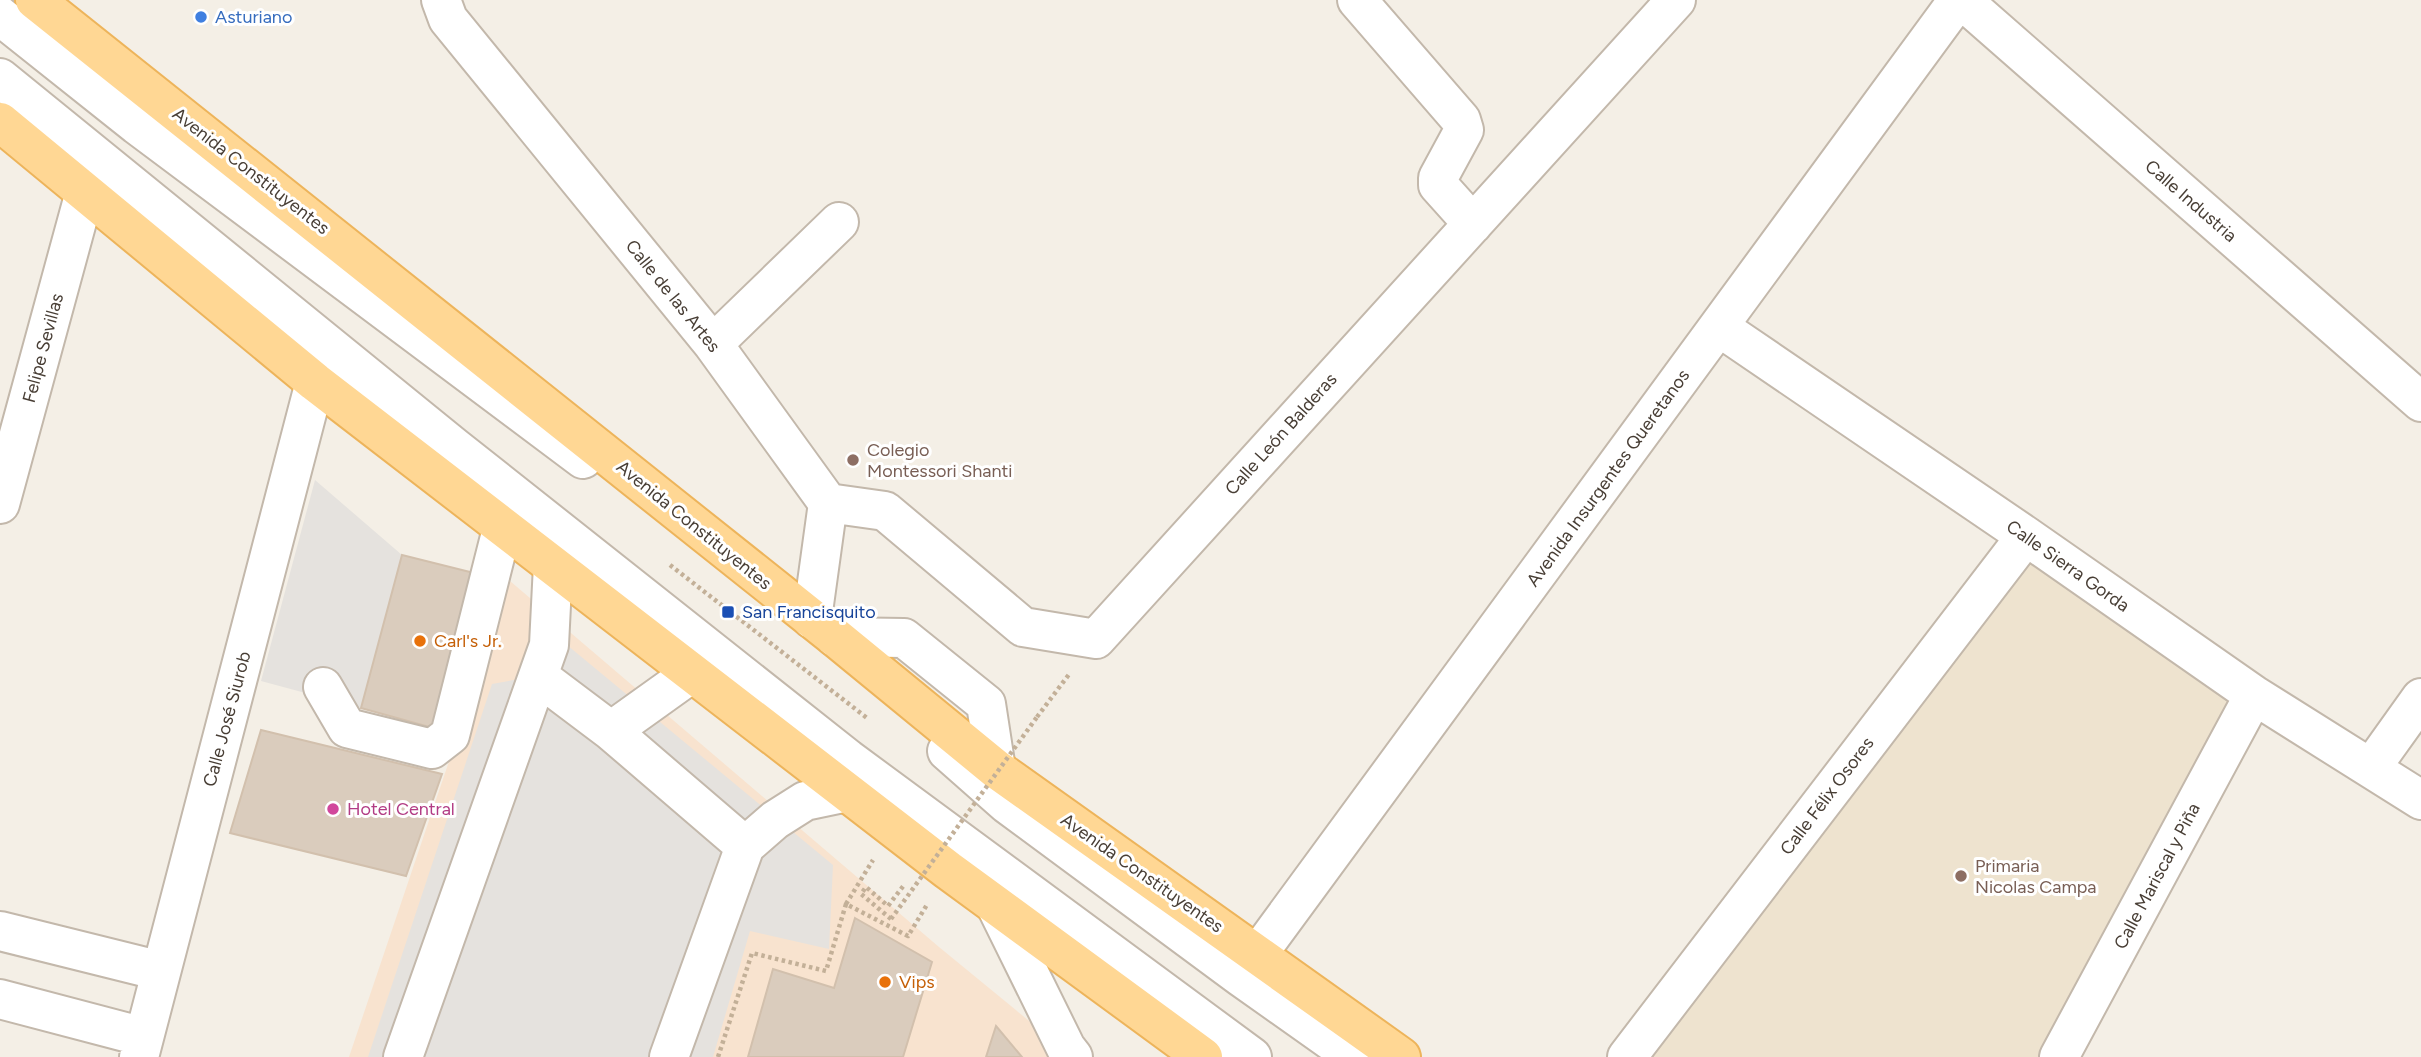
<svg xmlns="http://www.w3.org/2000/svg" width="2421" height="1057" font-family="Figtree,sans-serif">
  <style>
    .commercial { fill: #f8e3cf }
    .education { fill: #eee3cf }
    .parking { fill: #e5e2de }
    .building { fill: #daccbd; stroke: #d2c0ad; stroke-width: 2 }
    .lines { fill: none; stroke-linecap: round; stroke-linejoin: round }
    .minor-casing { stroke: #c3b8ab; stroke-width: 42 }
    .major-casing { stroke: #edb45b; stroke-width: 42 }
    .path { stroke: #c3b098; stroke-width: 4.5; stroke-dasharray: 3.5 3.5; stroke-linecap: butt }
    .minor { stroke: #fff; stroke-width: 38 }
    .major { stroke: #ffd794; stroke-width: 38 }
    .path-bridge { stroke: #c3b098; stroke-width: 4.5; stroke-dasharray: 3.5 3.5; stroke-linecap: butt }
    .shop-dot { fill: #3f7fe0; stroke: #fff; stroke-width: 2.5 }
    .education-dot { fill: #8d6e63; stroke: #fff; stroke-width: 2.5 }
    .transit-dot { fill: #1a4fb4; stroke: #fff; stroke-width: 2.5 }
    .food-dot { fill: #e8710a; stroke: #fff; stroke-width: 2.5 }
    .hotel-dot { fill: #d1479c; stroke: #fff; stroke-width: 2.5 }
    .labels { text-anchor: middle; stroke-width: 6; stroke-linejoin: round; paint-order: stroke }
    .shop-label { font-size: 18px; fill: #366cbe; stroke: #fff; text-anchor: start }
    .street-label { font-size: 18px; fill: #483e35; stroke: #fff }
    .education-label { font-size: 18px; fill: #785e54; stroke: #fff; text-anchor: start }
    .transit-label { font-size: 18px; fill: #164399; stroke: #fff; text-anchor: start }
    .food-label { font-size: 18px; fill: #c56008; stroke: #fff; text-anchor: start }
    .hotel-label { font-size: 18px; fill: #b23c85; stroke: #fff; text-anchor: start }
  </style>
  <rect width="100%" height="100%" fill="#f4efe6"/>
  <!-- commercial -->
  <path class="commercial" d="M510 581 939 947 1073 1057H349Z"/>
  <!-- education -->
  <path class="education" d="M2026 536 2254 695 2059 1057H1627Z"/>
  <!-- parking -->
  <path class="parking" d="M315 480 402 555 361 708 261 681Z
    M567 645 833 865 829 949 750 931 713 1057H368L492 684 519 679Z"/>
  <!-- building -->
  <path class="building" d="M402 555 478 574 440 730 361 708Z
    M261 730 442 774 406 876 230 833Z
    M855 918 932 962 903 1057H748L773 969 834 988Z
    M996 1026 1022 1057H986Z"/>
  <g class="lines">
    <defs>
      <path id="minor" d="M441 0 448 19 713 344 828 503 812 619
        M1357 0 1461 120 1464 130 1438 178V185L1473 224
        M1962 0 2421 402
        M0 16 137 125 583 459
        M0 78 454 447 848 759 1252 1057
        M1719 327 2026 536 2254 695 2421 800
        M713 344 839 222
        M828 503 885 511 1023 627 1096 639 1676 0
        M0 504 85 192
        M835 637 904 638 986 704 996 769
        M538 676 611 731 745 846
        M323 687 347 728 432 749 450 735 503 525
        M611 731 692 673
        M947 751 1007 804 1241 977 1354 1057
        M2371 768 2421 698
        M995 904 1066 1048 1073 1057
        M0 931 161 971
        M1241 977 1958 0
        M0 999 144 1037
        M139 1057 315 382
        M403 1057 549 645 553 565
        M669 1057 745 846 775 820 805 801 848 792
        M1627 1057 2026 536
        M2059 1057 2254 695"/>
      <path id="major" d="M35 0 835 637 996 769 1401 1057
        M0 122 315 382 948 870 1203 1057"/>
    </defs>
    <!-- minor casing -->
    <use href="#minor" class="minor-casing"/>
    <!-- major casing -->
    <use href="#major" class="major-casing"/>
    <!-- path -->
    <path class="path" d="M670 565 867 718
      M1037 717 1070 673
      M846 904 873 860
      M891 919 861 894 866 887 888 906 904 885
      M718 1057 752 953 826 971 846 904 908 936 928 903"/>
    <!-- minor -->
    <use href="#minor" class="minor"/>
    <!-- major -->
    <use href="#major" class="major"/>
    <!-- path-bridge -->
    <path class="path-bridge" d="M891 919 1037 717"/>
  </g>
  <!-- markers -->
  <circle class="shop-dot" cx="201" cy="17" r="7"/>
  <g class="education-dot">
    <circle cx="853" cy="460" r="7"/>
    <circle cx="1961" cy="876" r="7"/>
  </g>
  <rect class="transit-dot" x="721" y="605" width="14" height="14" rx="3.5"/>
  <g class="food-dot">
    <circle cx="420" cy="641" r="7"/>
    <circle cx="885" cy="982" r="7"/>
  </g>
  <circle class="hotel-dot" cx="333" cy="809" r="7"/>
  <g class="labels">
    <!-- shop labels -->
    <g class="shop-label">
      <text x="215" y="23">Asturiano</text>
    </g>
    <!-- street labels -->
    <g class="street-label">
      <text transform="translate(251 171) rotate(38)" y="6">Avenida Constituyentes</text>
      <text transform="translate(2191 201) rotate(41)" y="6">Calle Industria</text>
      <text transform="translate(673 296) rotate(51)" y="6">Calle de las Artes</text>
      <text transform="translate(43 348) rotate(-75)" y="6">Felipe Sevillas</text>
      <text transform="translate(1281 434) rotate(-48)" y="6">Calle León Balderas</text>
      <text transform="translate(1608 478) rotate(-54)" y="6">Avenida Insurgentes Queretanos</text>
      <text transform="translate(694 525) rotate(39)" y="6">Avenida Constituyentes</text>
      <text transform="translate(2068 566) rotate(35)" y="6">Calle Sierra Gorda</text>
      <text transform="translate(227 719) rotate(-75)" y="6">Calle José Siurob</text>
      <text transform="translate(1827 796) rotate(-53)" y="6">Calle Félix Osores</text>
      <text transform="translate(1142 873) rotate(35)" y="6">Avenida Constituyentes</text>
      <text transform="translate(2157 876) rotate(-62)" y="6">Calle Mariscal y Piña</text>
    </g>
    <!-- education labels -->
    <g class="education-label">
      <text x="867" y="456">Colegio<tspan x="867" dy="21">Montessori Shanti</tspan></text>
      <text x="1975" y="872">Primaria<tspan x="1975" dy="21">Nicolas Campa</tspan></text>
    </g>
    <!-- transit labels -->
    <g class="transit-label">
      <text x="742" y="618">San Francisquito</text>
    </g>
    <!-- food labels -->
    <g class="food-label">
      <text x="434" y="647">Carl's Jr.</text>
      <text x="899" y="988">Vips</text>
    </g>
    <!-- hotel labels -->
    <g class="hotel-label">
      <text x="347" y="815">Hotel Central</text>
    </g>
  </g>
</svg>
